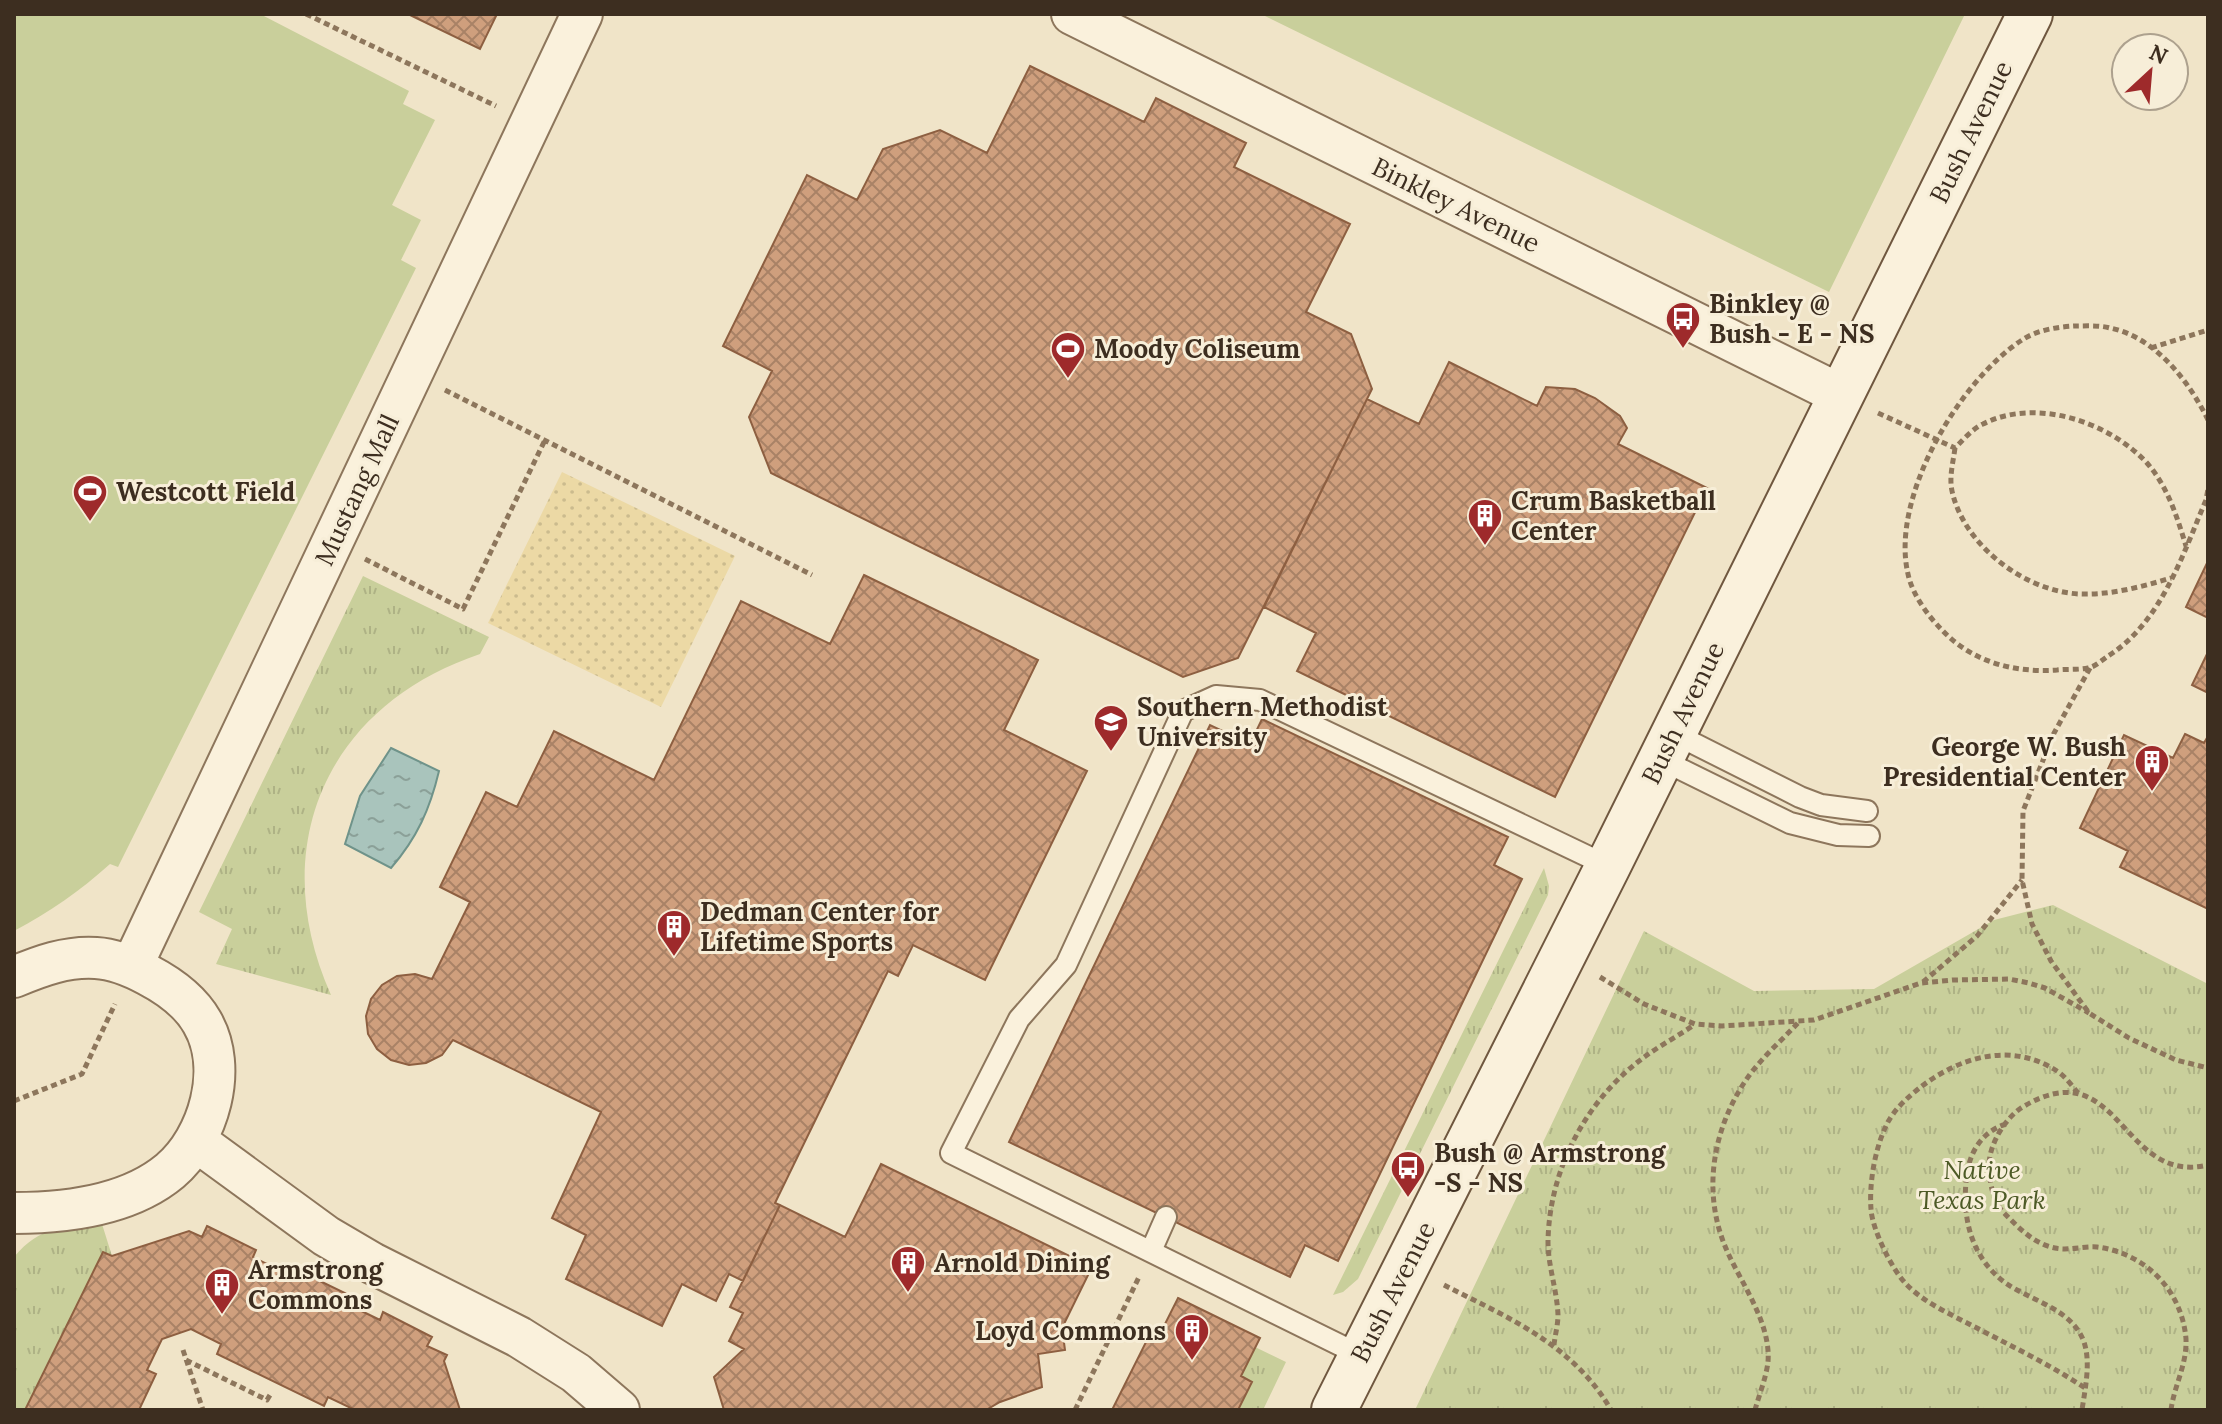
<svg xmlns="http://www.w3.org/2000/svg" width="2222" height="1424" font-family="Lora,serif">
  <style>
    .grass { fill: url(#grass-tufts) }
    .sand { fill: url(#sand-dots) }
    .pitch { fill: #c9cf9b }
    .water { fill: url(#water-ripples); stroke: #6f938a; stroke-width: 2 }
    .building { fill: url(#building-cross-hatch); stroke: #8d5f41; stroke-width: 2 }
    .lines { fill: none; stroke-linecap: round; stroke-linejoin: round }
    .lane-casing { stroke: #8d765c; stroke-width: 24 }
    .street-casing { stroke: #8d765c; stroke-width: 44 }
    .secondary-casing { stroke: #6f573f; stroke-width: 48 }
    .path { stroke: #8d765c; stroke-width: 5; stroke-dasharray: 6 4; stroke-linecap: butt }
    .lane { stroke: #faf1dc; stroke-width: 20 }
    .street { stroke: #faf1dc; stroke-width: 40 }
    .secondary { stroke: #faf1dc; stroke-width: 44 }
    .labels { text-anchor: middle; stroke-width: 6; stroke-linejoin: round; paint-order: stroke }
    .street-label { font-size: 26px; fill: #3d2e20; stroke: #f7eed8 }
    .poi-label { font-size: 26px; font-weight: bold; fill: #3d2e20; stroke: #f7eed8; text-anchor: start }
    .park-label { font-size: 26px; font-style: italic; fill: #4d5a26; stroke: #f7eed8 }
  </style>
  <defs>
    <pattern id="grass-tufts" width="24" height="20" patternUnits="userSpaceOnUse" patternTransform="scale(2)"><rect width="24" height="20" fill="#c9cf9b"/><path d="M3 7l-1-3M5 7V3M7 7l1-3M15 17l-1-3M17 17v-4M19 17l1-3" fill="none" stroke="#aeb285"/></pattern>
    <pattern id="sand-dots" width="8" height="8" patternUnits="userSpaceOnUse" patternTransform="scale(2)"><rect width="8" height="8" fill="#ecd9a5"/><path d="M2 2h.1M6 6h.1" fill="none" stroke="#cbbb8e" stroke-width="1.8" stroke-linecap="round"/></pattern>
    <pattern id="water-ripples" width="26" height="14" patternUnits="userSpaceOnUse" patternTransform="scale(2)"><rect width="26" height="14" fill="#a9c4bc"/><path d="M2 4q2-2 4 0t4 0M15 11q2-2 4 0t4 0" fill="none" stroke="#8ba098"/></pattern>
    <pattern id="building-cross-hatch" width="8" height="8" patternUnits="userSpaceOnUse" patternTransform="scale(2)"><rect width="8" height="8" fill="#cf9f7d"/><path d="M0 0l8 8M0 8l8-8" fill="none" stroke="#a98266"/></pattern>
  </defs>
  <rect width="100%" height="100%" fill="#f0e4c8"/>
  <!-- grass -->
  <path class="grass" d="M363 576 489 637 480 654C326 706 265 847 331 995L216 964 232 929 199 912Z
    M1544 868 1549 886 1548 895 1358 1279 1343 1292 1333 1295Z
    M2053 905 2208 984V1410H1415L1644 931 1754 991 1874 989 1994 920Z
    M102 1224 112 1256 103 1252 25 1410H14V1257C41 1225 62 1228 102 1224Z
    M1255 1347 1286 1362 1263 1410H1238L1252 1382 1241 1376Z"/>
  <!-- sand -->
  <path class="sand" d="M562 472 735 556 661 707 488 623Z"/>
  <!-- pitch -->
  <path class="pitch" d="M14 14H260L409 91 403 104 435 120 392 205 421 220 401 260 416 268 118 867 110 864C80 891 50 912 14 931Z
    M1261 14H1965L1829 292Z"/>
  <!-- water -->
  <path class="water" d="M391 748 439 771C430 809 417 838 391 868L345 844 360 796Z"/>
  <!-- building -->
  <path class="building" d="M408 14H497L480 49Z
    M1030 66 1144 122 1156 98 1246 143 1234 167 1350 224 1306 312 1351 334 1372 389 1238 658 1183 677 771 473 749 417 772 371 723 346 807 175 857 200 883 149 940 130 987 153Z
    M1449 362 1537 406 1546 387 1575 389 1595 398 1620 416 1627 428 1618 444 1707 488 1555 797 1297 671 1316 633 1264 607 1367 399 1419 424Z
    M2208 561V618L2186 607Z
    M864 575 1038 660 1004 730 1087 771 985 980 913 945 898 976 888 971 775 1203 780 1205 743 1281 729 1274 716 1301 682 1284 662 1326 566 1279 586 1235 552 1218 601 1112 453 1040 442 1055 426 1063 409 1065 391 1060 377 1049 368 1034 366 1016 371 999 382 985 397 976 415 974 432 979 470 902 440 887 486 792 517 807 554 731 654 780 741 601 830 644Z
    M2208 652V693L2192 685Z
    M1262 719 1508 837 1494 865 1522 879 1338 1261 1305 1245 1290 1277 1009 1142 1210 725 1250 744Z
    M2185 734 2204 743 2208 736V909L2120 867 2128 851 2080 828 2124 735 2173 758Z
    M881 1164 1092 1267 1062 1328 1065 1350 1038 1354 1042 1387 1000 1402 986 1410H724L714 1377 744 1349 729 1341 743 1313 730 1307 780 1205 845 1237Z
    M207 1226 256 1250 253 1257 285 1273 289 1266 353 1297 349 1305 380 1320 383 1312 432 1337 427 1346 447 1355 444 1361 460 1410H355L328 1397 324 1406 217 1354 221 1344 191 1329 162 1339 147 1370 156 1374 139 1410H25L103 1252 112 1256 189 1231 202 1237Z
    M1178 1298 1260 1338 1241 1376 1252 1382 1238 1410H1112L1151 1332 1159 1336Z"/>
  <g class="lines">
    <defs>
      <path id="lane" d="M1673 733 1800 797 1821 805 1867 811
        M1660 759 1790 823 1838 835 1869 836
        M1151 1251 1166 1217
        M1360 1355 951 1153 1019 1019 1066 965 1183 711 1216 696 1260 700 1608 866"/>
      <path id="street" d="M1072 14 1841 395
        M132 966 582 14
        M14 977C40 966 67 956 96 958 114 959 133 967 148 975 169 986 190 1001 202 1022 229 1068 209 1138 170 1171 128 1206 66 1213 14 1213
        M196 1141 326 1236 372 1263 519 1337 576 1373 619 1410"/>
      <path id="secondary" d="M1334 1410 1608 866 2030 14"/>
    </defs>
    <!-- lane casing -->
    <use href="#lane" class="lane-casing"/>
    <!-- street casing -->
    <use href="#street" class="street-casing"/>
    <!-- secondary casing -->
    <use href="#secondary" class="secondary-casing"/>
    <!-- path -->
    <path class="path" d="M306 14 496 106
      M2151 348 2208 330
      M445 390 812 575
      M1878 413 1955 448C1963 440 1972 429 1983 424 2036 397 2109 422 2147 463 2168 487 2177 517 2186 546
      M2208 420C2189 381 2155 337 2110 328 2099 325 2085 326 2074 326 2057 327 2037 330 2022 340 1959 381 1890 498 1908 574 1912 594 1928 616 1942 630 1972 662 2014 673 2057 670 2067 669 2078 670 2088 668 2095 667 2102 660 2108 656 2161 623 2183 554 2206 500L2208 489
      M1955 448C1953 463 1949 477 1952 491 1964 546 2026 592 2080 594 2111 595 2141 587 2171 578
      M365 559 463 609 545 440
      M2090 668 2053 735 2023 811 2022 880 2032 924 2051 961 2089 1013 2129 1038 2176 1060 2208 1068
      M1600 977 1644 1004 1695 1024 1722 1026 1814 1020 1921 983 1953 980 2009 979 2029 983 2045 988 2089 1013
      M1923 982 1977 936 2022 880
      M2078 1093C2072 1086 2065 1076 2057 1071 2012 1042 1962 1056 1922 1086 1909 1096 1893 1110 1886 1126 1875 1149 1869 1183 1871 1209 1872 1229 1892 1270 1907 1285 1925 1303 1950 1314 1973 1326 2011 1346 2049 1364 2085 1388
      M14 1101 82 1074 115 1004
      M2006 1124C1983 1131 1970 1151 1967 1174 1961 1215 1970 1258 2007 1284 2032 1301 2072 1309 2084 1342 2091 1363 2085 1389 2082 1410
      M1444 1285C1507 1317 1574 1345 1611 1410
      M1554 1345C1555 1335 1558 1325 1558 1315 1557 1290 1548 1266 1548 1242 1549 1170 1586 1100 1643 1058 1659 1046 1678 1036 1694 1025
      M183 1350 203 1410
      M186 1360 267 1400 270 1395
      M1075 1410 1139 1277
      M1755 1410C1759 1395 1766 1378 1768 1362 1771 1324 1743 1286 1728 1253 1702 1197 1711 1134 1744 1083 1758 1061 1780 1042 1798 1023
      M2171 1410C2174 1386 2187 1365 2186 1339 2182 1290 2145 1253 2097 1247 2083 1246 2068 1251 2055 1248 2034 1244 2019 1228 2005 1214 1993 1203 1989 1181 1989 1164 1990 1143 2005 1119 2021 1108 2120 1047 2120 1186 2208 1165"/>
    <!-- lane -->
    <use href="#lane" class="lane"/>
    <!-- street -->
    <use href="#street" class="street"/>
    <!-- secondary -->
    <use href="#secondary" class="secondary"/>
  </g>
  <!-- icons -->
  <defs>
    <symbol id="bus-pin" viewBox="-11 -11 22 30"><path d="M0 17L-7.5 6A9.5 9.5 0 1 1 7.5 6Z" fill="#9e2a2b" stroke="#f7eed8"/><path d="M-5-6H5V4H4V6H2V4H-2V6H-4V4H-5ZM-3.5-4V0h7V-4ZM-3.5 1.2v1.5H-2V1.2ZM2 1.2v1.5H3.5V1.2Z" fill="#fff"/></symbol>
    <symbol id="stadium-pin" viewBox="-11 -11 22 30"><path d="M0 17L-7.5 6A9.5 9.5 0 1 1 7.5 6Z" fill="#9e2a2b" stroke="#f7eed8"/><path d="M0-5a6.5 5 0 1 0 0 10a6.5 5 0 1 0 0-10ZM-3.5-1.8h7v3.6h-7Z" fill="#fff"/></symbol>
    <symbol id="building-pin" viewBox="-11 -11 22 30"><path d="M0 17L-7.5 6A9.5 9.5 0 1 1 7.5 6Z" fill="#9e2a2b" stroke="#f7eed8"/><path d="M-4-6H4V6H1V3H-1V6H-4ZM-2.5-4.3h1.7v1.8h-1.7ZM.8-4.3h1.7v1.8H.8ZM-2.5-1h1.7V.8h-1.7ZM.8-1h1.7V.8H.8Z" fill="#fff"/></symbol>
    <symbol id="university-pin" viewBox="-11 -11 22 30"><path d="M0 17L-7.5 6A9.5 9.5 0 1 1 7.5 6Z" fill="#9e2a2b" stroke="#f7eed8"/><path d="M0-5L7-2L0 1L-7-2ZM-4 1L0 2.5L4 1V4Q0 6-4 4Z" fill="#fff"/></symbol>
  </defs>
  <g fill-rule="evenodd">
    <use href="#bus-pin" x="1663" y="299" width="40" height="54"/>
    <use href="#stadium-pin" x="1048" y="329" width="40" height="54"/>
    <use href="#stadium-pin" x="70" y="472" width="40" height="54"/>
    <use href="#building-pin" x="1465" y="496" width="40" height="54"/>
    <use href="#university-pin" x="1091" y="702" width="40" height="54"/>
    <use href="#building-pin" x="2132" y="742" width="40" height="54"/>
    <use href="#building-pin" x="654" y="907" width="40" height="54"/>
    <use href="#bus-pin" x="1388" y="1148" width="40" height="54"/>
    <use href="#building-pin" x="888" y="1243" width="40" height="54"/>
    <use href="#building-pin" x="202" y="1265" width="40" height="54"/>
    <use href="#building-pin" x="1172" y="1311" width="40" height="54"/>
  </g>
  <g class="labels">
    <!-- street labels -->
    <g class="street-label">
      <text transform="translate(1971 132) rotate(-64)" y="9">Bush Avenue</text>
      <text transform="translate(1456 205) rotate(26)" y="9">Binkley Avenue</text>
      <text transform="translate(357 490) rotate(-65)" y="9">Mustang Mall</text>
      <text transform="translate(1683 713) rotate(-64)" y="9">Bush Avenue</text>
      <text transform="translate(1393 1292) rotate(-63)" y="9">Bush Avenue</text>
    </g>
    <!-- poi labels -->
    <g class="poi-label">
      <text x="1709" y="313">Binkley @<tspan x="1709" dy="30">Bush - E - NS</tspan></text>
      <text x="1094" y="358">Moody Coliseum</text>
      <text x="116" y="501">Westcott Field</text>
      <text x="1511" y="510">Crum Basketball<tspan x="1511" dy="30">Center</tspan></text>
      <text x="1137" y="716">Southern Methodist<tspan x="1137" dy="30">University</tspan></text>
      <text x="2126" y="756" text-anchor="end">George W. Bush<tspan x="2126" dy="30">Presidential Center</tspan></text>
      <text x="700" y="921">Dedman Center for<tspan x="700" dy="30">Lifetime Sports</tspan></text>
      <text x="1434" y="1162">Bush @ Armstrong<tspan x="1434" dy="30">-S - NS</tspan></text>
      <text x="934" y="1272">Arnold Dining</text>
      <text x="248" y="1279">Armstrong<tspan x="248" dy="30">Commons</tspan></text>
      <text x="1166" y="1340" text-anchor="end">Loyd Commons</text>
    </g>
    <!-- park labels -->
    <g class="park-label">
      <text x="1982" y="1179">Native<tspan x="1982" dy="30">Texas Park</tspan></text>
    </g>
  </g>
  <!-- border -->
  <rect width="2222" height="1424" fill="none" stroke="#3d2e20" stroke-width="32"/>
  <!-- north arrow -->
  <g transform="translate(2150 72) rotate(26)"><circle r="38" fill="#f7eed8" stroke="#ada18e" stroke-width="2"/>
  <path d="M0-6L14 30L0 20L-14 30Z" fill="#9e2a2b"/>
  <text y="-12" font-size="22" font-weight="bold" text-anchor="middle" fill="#3d2e20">N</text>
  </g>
</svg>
